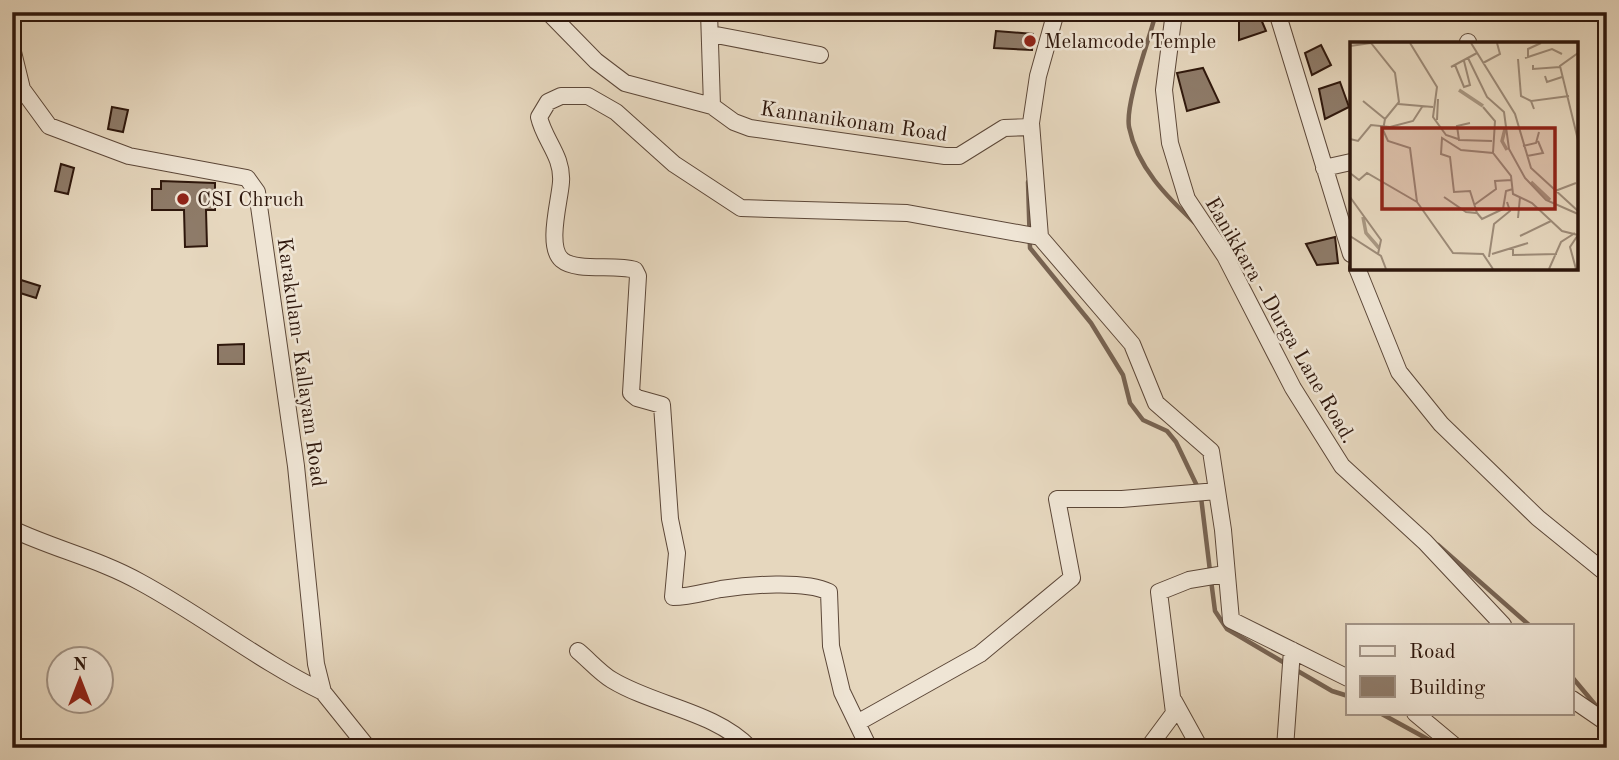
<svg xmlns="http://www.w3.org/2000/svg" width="1619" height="760" font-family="'Old Standard TT',serif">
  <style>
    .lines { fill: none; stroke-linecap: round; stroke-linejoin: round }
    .stream { stroke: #776352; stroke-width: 4.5 }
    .building { fill: #8e7b69; stroke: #2e170c; stroke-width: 2 }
    .minor-casing { stroke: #5c4738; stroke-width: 18 }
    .minor { stroke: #efe5d5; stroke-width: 16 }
    .poi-dot { fill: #8f2418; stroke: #efe5d5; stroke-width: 2.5 }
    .labels { text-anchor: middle; stroke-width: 5; stroke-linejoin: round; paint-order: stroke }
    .poi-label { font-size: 21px; fill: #2e170c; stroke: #efe5d5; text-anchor: start }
    .street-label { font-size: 21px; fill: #2e170c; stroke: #efe5d5 }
    .inset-river { fill: none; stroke: #a79681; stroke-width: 3.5 }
    .inset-road { fill: none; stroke: #9c8a77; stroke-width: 2 }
    .view { fill: #8f2418; fill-opacity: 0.15; stroke: #8f2418; stroke-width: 3.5 }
    .inset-edge { fill: none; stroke: #2e170c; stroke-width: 3.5 }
  </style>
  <rect width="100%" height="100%" fill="#e6d7be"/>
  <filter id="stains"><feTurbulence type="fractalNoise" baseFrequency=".00286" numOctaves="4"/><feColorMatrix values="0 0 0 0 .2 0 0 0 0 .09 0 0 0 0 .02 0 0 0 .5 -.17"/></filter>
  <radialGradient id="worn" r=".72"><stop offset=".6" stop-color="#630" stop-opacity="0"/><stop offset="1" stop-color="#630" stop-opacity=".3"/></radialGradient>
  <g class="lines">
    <!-- stream -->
    <path class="stream" d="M1156 12C1150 39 1125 102 1129 127 1137 167 1167 197 1195 223
      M1028 182 1030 248 1091 323 1123 375 1130 403 1143 420 1167 431 1176 442 1198 488
      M1201 497 1210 571
      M1438 545 1529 625
      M1211 580 1215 611 1227 629 1288 665
      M1296 670 1332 691 1348 696
      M1572 677 1598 708
      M1380 713 1444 748"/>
  </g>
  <!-- building -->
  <path class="building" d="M1239 12H1258L1266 31 1239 40Z
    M996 31 1033 34 1032 50 994 48Z
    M1321 45 1331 65 1312 75 1305 53Z
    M1203 68 1219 102 1187 111 1177 73Z
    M1340 82 1349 107 1325 119 1319 89Z
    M112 107 128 110 123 132 108 129Z
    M61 164 74 168 68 194 55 191Z
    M161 181 215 183V210H206L207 246 185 247 184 210H152V189H161Z
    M1335 237 1338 263 1317 265 1306 244Z
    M21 280 40 286 36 298 17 292Z
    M244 344V364H218V345Z"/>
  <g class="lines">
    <defs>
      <path id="minor" d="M548 12 596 61 625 83 712 106
        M709 12 712 106 734 122 750 128 945 156H959L1004 128 1031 127
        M1174 12 1164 90 1170 143 1187 199 1225 256 1293 388 1342 466 1425 542 1503 625
        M1277 12 1351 254
        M711 34 820 55
        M1468 44V42
        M12 48 22 89 49 126 129 156 247 178 257 192 296 466 316 664 323 692 368 748
        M1324 168 1351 162
        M1040 237 1031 123 1038 76 1056 12
        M1357 268 1399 372 1441 424 1538 518 1607 574
        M12 529C54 549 99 559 140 582 203 616 259 661 323 692
        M578 651C589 660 600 673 612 680 655 706 714 711 750 748
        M1572 699 1607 723
        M1174 701 1200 748
        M1415 713 1457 748
        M857 723 980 654 1072 578 1057 499H1122L1217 491
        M869 748 842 692 831 646 829 592C805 580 748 585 721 589 705 592 689 597 673 597L677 553 670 519 662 405 637 398 631 393 638 276 635 270C615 264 576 272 562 260 546 247 560 200 561 182 563 156 544 140 539 117L548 102 561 96H588L616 112 674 164 741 208 907 213 1040 237 1132 344 1156 403 1211 451 1223 530 1231 620 1348 678
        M1148 748 1174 713 1159 592 1189 580 1225 574
        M1285 748 1292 650"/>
    </defs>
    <!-- minor casing -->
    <use href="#minor" class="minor-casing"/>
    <!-- minor -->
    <use href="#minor" class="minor"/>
  </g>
  <!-- markers -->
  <g class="poi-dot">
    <circle cx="1030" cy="41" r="7"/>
    <circle cx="183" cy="199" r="7"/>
  </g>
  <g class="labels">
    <!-- poi labels -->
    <g class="poi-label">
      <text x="1044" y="48">Melamcode Temple</text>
      <text x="197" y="206">CSI Chruch</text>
    </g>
    <!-- street labels -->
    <g class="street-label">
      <text transform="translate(854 121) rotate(8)" y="7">Kannanikonam Road</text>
      <text transform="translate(1281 320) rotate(60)" y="7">Eanikkara - Durga Lane Road.</text>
      <text transform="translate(302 362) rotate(82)" y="7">Karakulam- Kallayam Road</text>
    </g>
  </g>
  <!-- overview -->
  <g transform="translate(1350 42)">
    <rect width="228" height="228" fill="#e6d7be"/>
    <path class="inset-river" d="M109 48 133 64M155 87 152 99 157 108M181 140 200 158M13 175 16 191 29 206"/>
    <path class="inset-road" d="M60 1 87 45 83 75 96 93 108 97M121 1 165 72 181 126 228 169M0 4 21 1 45 31 49 60 35 77 33 88 38 99 60 106 67 160 103 211 133 212 143 227M228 11 210 24 228 98M178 15V7L191 1M118 16 137 55 154 70 159 107 175 136 196 158 228 172M175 16 202 7 212 12M168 17 171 54 181 59M133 21 150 12 147 1M105 23 114 45 120 43 114 19M183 23V27L210 25M101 25 127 11M195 34 197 40 212 35M13 59 35 77M48 62 83 65M133 65 145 79 143 111M184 67 181 59 219 54M87 78 88 57M120 81 107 84 109 98 142 99M0 97 8 99 21 83 40 85 63 79 72 65M173 104 186 101 189 90M177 114 193 111 188 99M0 131 9 138 17 131 67 160M205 149 226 141M0 155 31 198 28 212M94 155 116 170 127 171 120 149 104 150 100 115 91 112 92 96 111 108 143 111 161 134 163 152 182 161 212 189 228 193M124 163 146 147 145 139 162 138M127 171 132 177 153 167 156 149 163 147M168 176 170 155M0 194 31 214 36 227M170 194 201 179M163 205V213L207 212M142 212 178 201M139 215 144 182 160 169 157 160M199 227 211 200 225 191M226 227 220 205 228 193"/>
    <path class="view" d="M32 86H205V167H32Z"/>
    <rect width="228" height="228" class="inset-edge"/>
  </g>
  <!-- margin -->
  <rect width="1619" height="760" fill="none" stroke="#e6d7be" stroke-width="42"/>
  <rect x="14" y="14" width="1591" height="732" fill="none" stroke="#2e170c" stroke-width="3.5"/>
  <rect x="21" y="21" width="1577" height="718" fill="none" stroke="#2e170c" stroke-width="2"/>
  <!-- legend -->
  <rect x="1346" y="624" width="228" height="91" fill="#efe5d5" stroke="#a29385" stroke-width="2"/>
  <rect x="1360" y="646" width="35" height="10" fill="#efe5d5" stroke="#a29385" stroke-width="2"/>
  <text x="1409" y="658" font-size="21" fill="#2e170c">Road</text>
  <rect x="1360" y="676" width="35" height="21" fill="#8e7b69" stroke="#a29385" stroke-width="2"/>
  <text x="1409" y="694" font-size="21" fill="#2e170c">Building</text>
  <!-- north arrow -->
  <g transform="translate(80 680)"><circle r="33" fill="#efe5d5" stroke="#a29385" stroke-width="2"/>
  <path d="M0-5L12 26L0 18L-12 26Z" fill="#8f2418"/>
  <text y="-10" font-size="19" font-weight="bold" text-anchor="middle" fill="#2e170c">N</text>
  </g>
  <rect width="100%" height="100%" filter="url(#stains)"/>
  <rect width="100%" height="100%" fill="url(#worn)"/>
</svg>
